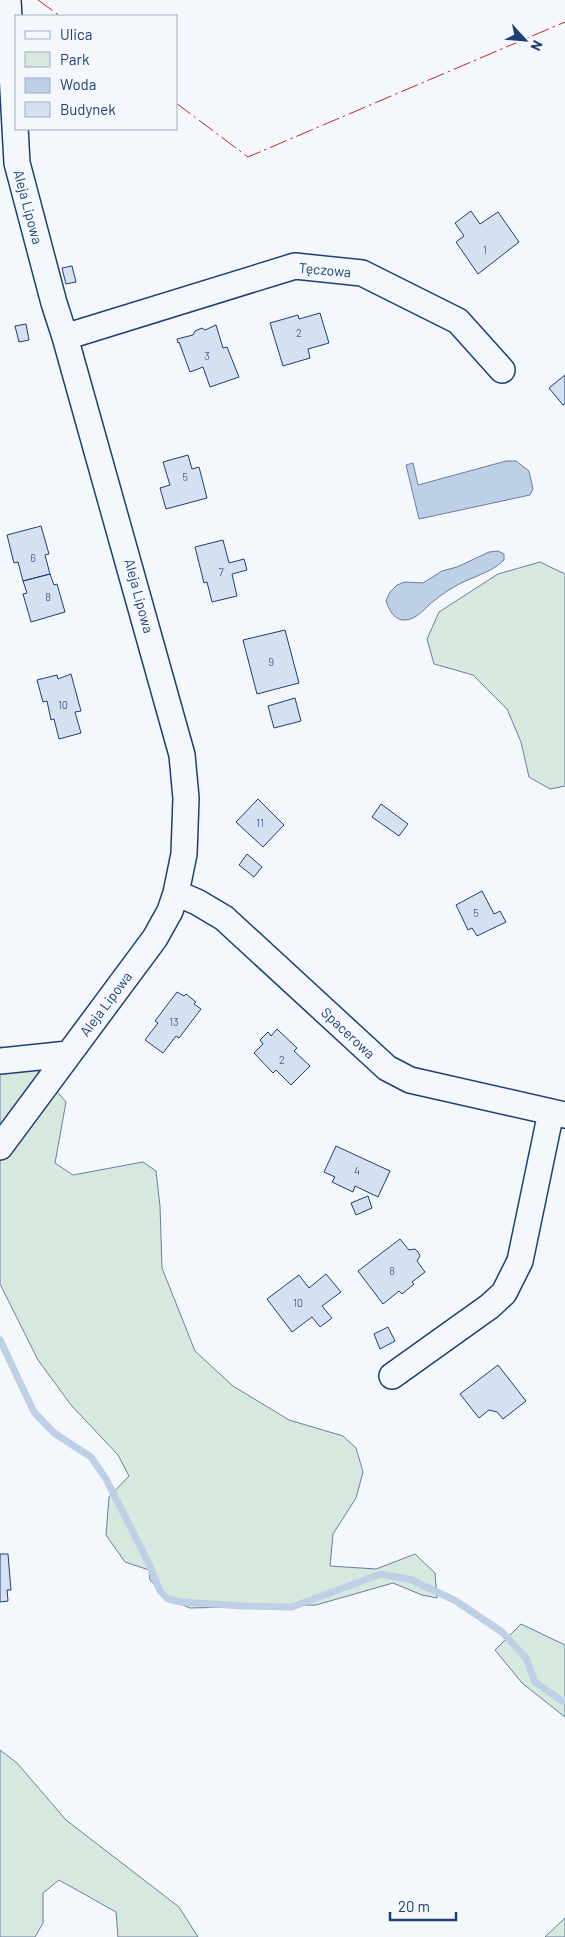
<svg xmlns="http://www.w3.org/2000/svg" width="565" height="1937" font-family="Barlow,sans-serif">
  <style>
    .green { fill: #d7e8df; stroke: #687fa3 }
    .water { fill: #bed0e5; stroke: #687fa3 }
    .lines { fill: none; stroke-linecap: round; stroke-linejoin: round }
    .stream { stroke: #bed0e5; stroke-width: 7 }
    .building { fill: #d5e0f0; stroke: #1d3f73 }
    .minor-casing { stroke: #1d3f73; stroke-width: 28 }
    .minor { stroke: #f4f7fb; stroke-width: 25 }
    .power { stroke: #c62828; stroke-width: 1; stroke-dasharray: 18 4 2.5 4; stroke-linecap: butt }
    .labels { text-anchor: middle; stroke-width: 4; stroke-linejoin: round; paint-order: stroke }
    .number-label { font-size: 11px; fill: #4b6792 }
    .street-label { font-size: 14px; fill: #1d3f73; stroke: #f4f7fb }
  </style>
  <rect width="100%" height="100%" fill="#f4f7fb"/>
  <!-- green -->
  <path class="green" d="M540 562 565 574V786L550 789 529 777 521 742 507 709 473 675 434 664 427 639 439 612 498 574Z
    M0 1047 21 1050 66 1102 55 1163 73 1175 143 1162 156 1171 160 1206 162 1268 195 1351 233 1386 289 1420 343 1436 356 1448 363 1472 356 1498 333 1534 330 1566 376 1569 415 1554 435 1573 437 1598 422 1595 393 1583 316 1605 190 1608 168 1599 150 1580 149 1570 125 1562 106 1535 109 1497 129 1476 118 1455 71 1405 38 1360 0 1284Z
    M521 1624 565 1645V1717L522 1683 495 1650Z
    M0 1750 17 1763 66 1820 179 1907 198 1937H118L116 1912 59 1880 43 1893V1923L35 1937H0Z
    M565 1918V1937H545Z"/>
  <!-- water -->
  <path class="water" d="M506 461H516L529 471 533 489 530 495 419 519 406 465 413 463 418 485Z
    M498 551 504 554V560C495 569 486 572 475 577 461 582 446 591 435 600 425 607 417 621 403 620 393 619 389 609 386 601L390 592 397 585 405 582 423 583 442 571 457 567 489 552Z"/>
  <g class="lines">
    <!-- stream -->
    <path class="stream" d="M0 1340 34 1412 54 1433 91 1457 106 1479 148 1562 160 1591 168 1599 181 1602 243 1606 292 1607 381 1574 412 1580 456 1601 502 1632 526 1658 535 1682 562 1701H565"/>
  </g>
  <!-- building -->
  <path class="building" d="M471 211 480 224 498 212 519 242 478 274 456 242 464 236 455 223Z
    M72 266 76 282 66 284 62 268Z
    M320 313 329 343 308 349 310 358 283 366 270 323 298 315 299 319Z
    M26 324 29 340 19 342 15 326Z
    M216 325 223 348 227 347 239 377 210 387 203 367 190 372 179 342 178 343 177 339 193 335 195 331 202 328 205 330Z
    M565 375V404L563 405 549 388Z
    M188 455 192 469 199 467 207 498 166 509 160 488 170 485 163 462Z
    M41 526 49 554 45 555 50 574 23 581 18 562 14 563 7 535Z
    M223 540 229 563 244 559 247 570 232 574 237 596 212 602 207 582 204 583 195 547Z
    M50 574 54 585 57 584 65 612 31 622 23 594 27 593 23 581Z
    M285 630 299 683 257 694 243 640Z
    M71 674 81 711 75 712 81 733 59 739 54 719 51 720 47 701 43 702 37 680 57 675 58 679Z
    M295 698 301 721 274 728 268 706Z
    M258 799 284 825 263 847 236 822Z
    M381 804 408 824 399 836 372 817Z
    M247 854 262 867 254 877 239 865Z
    M482 891 494 914 500 911 506 922 477 936 472 928 468 930 456 905Z
    M177 992 184 996 186 994 196 1002 194 1004 201 1009 179 1038 176 1036 163 1053 145 1040 158 1023 155 1021Z
    M277 1029 297 1048 294 1051 310 1066 291 1085 276 1070 273 1073 254 1053 263 1044 260 1040 268 1032 271 1036Z
    M336 1146 390 1171 378 1197 355 1186 353 1192 332 1182 335 1177 324 1172Z
    M368 1196 372 1208 356 1215 351 1203Z
    M400 1239 409 1250 415 1249 418 1252 420 1256 417 1261 425 1272 412 1282 414 1284 402 1294 399 1291 383 1304 358 1271Z
    M326 1274 341 1292 322 1306 332 1318 320 1327 312 1317 292 1332 267 1299 299 1275 309 1288Z
    M388 1327 395 1341 380 1349 374 1334Z
    M498 1365 526 1401 503 1419 497 1412 489 1410 479 1418 460 1394Z
    M0 1554H8L11 1590H7L8 1601 0 1602Z"/>
  <g class="lines">
    <defs>
      <path id="minor" d="M65 337 295 266 362 273 458 321 502 370
        M176 893 197 902 224 918 387 1068 410 1080 565 1115
        M0 1061 68 1054
        M0 1147 155 938 170 911 176 893 184 854 186 798 182 755 65 337 54 303 17 163 8 0
        M392 1376 490 1306 504 1293 520 1261 551 1112"/>
    </defs>
    <!-- minor casing -->
    <use href="#minor" class="minor-casing"/>
    <!-- minor -->
    <use href="#minor" class="minor"/>
    <!-- power -->
    <path class="power" d="M38 0 60 16
      M176 103 248 157 565 22"/>
  </g>
  <g class="labels">
    <!-- number labels -->
    <g class="number-label">
      <text x="485" y="254">1</text>
      <text x="299" y="337">2</text>
      <text x="207" y="360">3</text>
      <text x="185" y="481">5</text>
      <text x="33" y="562">6</text>
      <text x="221" y="576">7</text>
      <text x="48" y="601">8</text>
      <text x="271" y="666">9</text>
      <text x="63" y="709">10</text>
      <text x="260" y="827">11</text>
      <text x="476" y="917">5</text>
      <text x="174" y="1026">13</text>
      <text x="282" y="1064">2</text>
      <text x="357" y="1175">4</text>
      <text x="392" y="1275">8</text>
      <text x="298" y="1307">10</text>
    </g>
    <!-- street labels -->
    <g class="street-label">
      <text transform="translate(28 207) rotate(75)" y="5">Aleja Lipowa</text>
      <text transform="translate(325 270) rotate(5)" y="5">Tęczowa</text>
      <text transform="translate(139 596) rotate(75)" y="5">Aleja Lipowa</text>
      <text transform="translate(106 1004) rotate(-53)" y="5">Aleja Lipowa</text>
      <text transform="translate(348 1033) rotate(43)" y="5">Spacerowa</text>
    </g>
  </g>
  <!-- legend -->
  <rect x="15" y="15" width="162" height="115" fill="#f4f7fb" stroke="#9eadc5"/>
  <rect x="25" y="31" width="25" height="8" fill="#f4f7fb" stroke="#9eadc5"/>
  <text x="60" y="40" font-size="15" fill="#1d3f73">Ulica</text>
  <rect x="25" y="52" width="25" height="15" fill="#d7e8df" stroke="#9eadc5"/>
  <text x="60" y="65" font-size="15" fill="#1d3f73">Park</text>
  <rect x="25" y="78" width="25" height="15" fill="#bed0e5" stroke="#9eadc5"/>
  <text x="60" y="90" font-size="15" fill="#1d3f73">Woda</text>
  <rect x="25" y="102" width="25" height="15" fill="#d5e0f0" stroke="#9eadc5"/>
  <text x="60" y="115" font-size="15" fill="#1d3f73">Budynek</text>
  <!-- north arrow -->
  <g transform="translate(525 40) rotate(116)" stroke="#f4f7fb" stroke-width="4" paint-order="stroke">
  <path d="M0-4L9 19L0 12L-9 19Z" fill="#1d3f73"/>
  <text y="-8" font-size="14" font-weight="bold" text-anchor="middle" fill="#1d3f73">N</text>
  </g>
  <!-- scale -->
  <path d="M390 1912v8h66v-8" fill="none" stroke="#1d3f73" stroke-width="2.5"/>
  <text x="398" y="1912" font-size="15" fill="#1d3f73" stroke="#f4f7fb" stroke-width="4" paint-order="stroke">20 m</text>
</svg>
